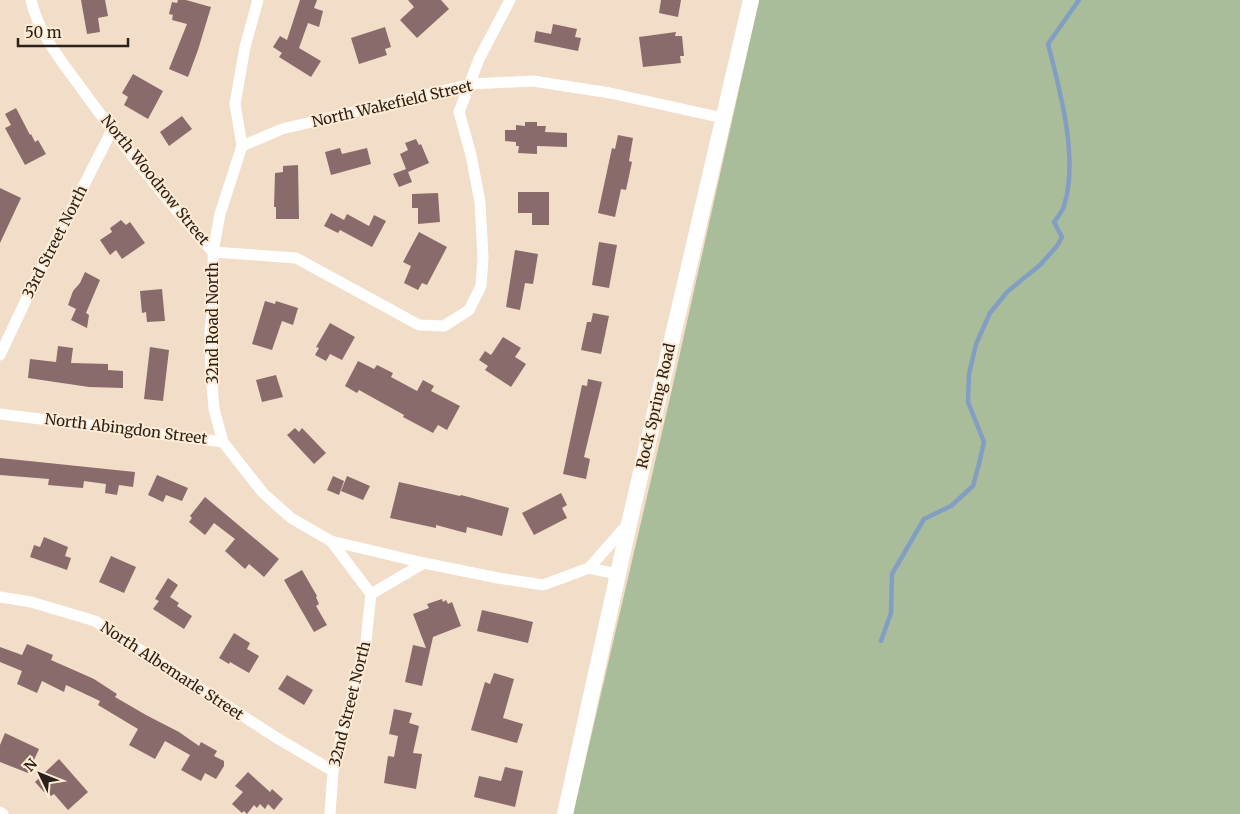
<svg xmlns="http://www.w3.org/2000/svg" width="1240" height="814" font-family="Merriweather,serif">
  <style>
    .green { fill: #a9bd9b }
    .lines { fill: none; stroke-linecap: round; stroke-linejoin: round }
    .stream { stroke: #839ec3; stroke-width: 4.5 }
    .building { fill: #886b6a }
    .street { stroke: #fff; stroke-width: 11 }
    .secondary { stroke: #fff; stroke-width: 16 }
    .labels { text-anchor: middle; stroke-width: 4; stroke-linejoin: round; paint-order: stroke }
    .street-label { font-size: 15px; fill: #2a221a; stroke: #ffead4 }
  </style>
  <rect width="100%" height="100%" fill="#f2ddc8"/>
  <!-- green -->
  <path class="green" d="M759 0H1240V814H573L670 398Z"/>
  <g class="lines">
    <!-- stream -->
    <path class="stream" d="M881 641 891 613 892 574 924 519 951 506 973 486 979 464 984 442 968 402 969 374 976 344 990 313 1007 292 1040 265 1057 246 1062 237 1054 222C1058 217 1062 211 1064 206 1079 159 1060 90 1048 44L1079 0"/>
  </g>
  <!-- building -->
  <path class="building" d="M81 0H105L108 16 98 18 100 32 87 34Z
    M178 0H186L211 7 198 50 188 77 169 69 187 24 172 20 173 15 169 14 172 2 177 3Z
    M300 0H317L314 8 323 11 319 27 308 23 299 48 321 61 311 77 279 57 282 53 273 47 280 36 287 40Z
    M408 0H441L449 9 417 38 400 20 414 7Z
    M661 0H681L678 17 659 13Z
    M553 24 577 29 575 37 581 38 578 51 534 42 536 31 551 34Z
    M385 27 391 47 385 49 387 55 359 64 351 38Z
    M676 32 675 36H682L684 56H680L681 63 643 67 639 37Z
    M133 74 163 91 148 119 124 105 128 97 122 93Z
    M16 108 30 135 31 134 35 142 38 140 46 154 25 165 5 128 11 125 5 114Z
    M182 116 192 129 169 146 160 132Z
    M525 122H537V126H546L545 132 567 133V147L537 146V154L518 153 519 146H516V142L505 141V130H516V125L525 126Z
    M618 135 633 138 629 161 632 162 626 190 621 189 615 217 598 213 612 148 615 149Z
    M416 139 419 145 421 144 429 163 408 172 412 182 399 187 393 174 406 169 400 154 408 150 405 143Z
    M340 148 342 154 367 148 371 164 331 175 325 152Z
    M298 165 299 219H276V207H274L275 173 283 172V166Z
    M0 188 21 198 0 243Z
    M518 192H549V225H532V213H518Z
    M438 193 440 222 418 224V208H412V194Z
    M331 213 344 220 347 214 369 226 374 215 386 221 372 247 340 230 338 233 324 226Z
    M121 220 126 225 130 222 145 243 122 259 116 250 110 255 100 240 112 232 110 228Z
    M419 232 447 247 427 285 422 283 418 290 404 283 411 266 403 262Z
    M599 242 617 245 609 288 592 285Z
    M515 250 538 254 533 284 525 283 520 310 506 307Z
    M85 272 100 280 86 313 89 315 87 328 71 320 76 309 68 305 73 291 80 283Z
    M162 289 165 321 147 322 146 312 142 313 140 291Z
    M265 301 275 304 276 301 298 308 293 325 282 321 272 350 252 344Z
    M593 313 609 316 601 354 581 350 587 322H591Z
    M330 323 355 337 342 360 330 354 326 361 315 355 319 348 316 347Z
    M503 337 521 348 515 357 526 364 511 387 485 370 488 366 479 360 485 351 491 355Z
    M58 346 73 348 71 363 108 364V370L123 371V388L89 387 28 378 30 359 56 362Z
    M150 347 169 350 163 401 144 399Z
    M358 361 374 369 377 365 393 373 391 377 417 391 423 380 434 386 431 391 460 406 447 430 438 425 433 433 403 417 404 415 359 390 357 393 345 386Z
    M276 375 283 397 262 402 256 380Z
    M588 379 602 382 584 457 590 459 586 479 563 474 582 385 587 386Z
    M295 428 299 432 302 428 326 453 314 464 287 435Z
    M0 458 135 472 133 487 119 485 117 495 105 493 106 484 84 481 83 488 48 485 49 479 0 475Z
    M157 475 188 488 182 501 166 495 163 502 148 495Z
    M333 476 344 481 339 495 327 490Z
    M347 476 370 486 363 500 341 491Z
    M399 482 460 496 461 495 509 508 502 536 467 527 466 533 436 525V528L390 518Z
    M561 493 567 505 562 508 567 518 534 535 522 513Z
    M205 497 279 559 264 577 249 564 245 569 225 551 235 539 214 523 205 535 189 522 192 518 190 516Z
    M44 537 68 547 65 556 71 558 67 570 30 557 34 545 40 547Z
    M111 556 136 567 124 593 99 582Z
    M302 570 317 596 316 597 319 604 316 606 327 625 314 632 284 580Z
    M168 578 178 585 170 597 179 603 177 606 192 616 184 629 153 609 159 601 155 599Z
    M442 599 443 602 446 600 448 604 452 602 461 626 433 637 422 686 405 682 413 645 426 648 413 614 429 608 427 604Z
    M482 610 533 622 528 643 477 631Z
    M234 633 250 643 247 649 259 656 249 673 230 662 229 664 219 658Z
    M27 644 53 655 51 660 94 679 117 694 115 697 146 715 179 732 199 746 201 742 217 751 214 756 224 761V766L216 779 205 773 201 781 181 770 190 755 165 741 155 759 129 745 138 729 98 705 100 701 66 685 64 692 42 681 37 693 17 684 22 671 0 662V647L22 655Z
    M494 673 514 679 503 718 523 724 517 743 471 730 485 682 490 684Z
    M287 675 313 690 304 705 278 689Z
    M394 709 412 713 409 723 419 726 413 753 422 754 416 789 384 783 388 756 394 757 398 736 389 734Z
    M5 733 39 749 28 773 0 762V745Z
    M59 759 88 792 68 810 54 794 51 796 46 790 44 792 35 782Z
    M505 767 523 771 515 807 474 797 479 776 501 781Z
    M248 772 270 792 272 789 283 799 274 810 268 804 265 809 260 804 257 808 254 805 247 814 244 811 242 813 232 804 243 792 235 786Z"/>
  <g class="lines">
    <!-- street -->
    <path class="street" d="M31 0C39 35 63 63 84 92 124 147 167 201 213 252L296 258 419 325 444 326 469 310 481 286 483 258 480 202 471 155 459 112 479 59 510 0
      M258 0 245 47 235 104 242 146 220 214 213 252 214 297 210 331 211 372 214 409 223 442 263 493 291 518 331 541 371 594 424 563 498 578 543 585 589 568 627 525
      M242 146 282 129 471 84 533 81 610 93 723 118
      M0 355 34 283 112 130
      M0 414 223 442
      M331 541 424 563
      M589 568 617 574
      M0 597 31 602 95 621 277 738 333 771
      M0 812 3 814
      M330 814 333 771 366 641 371 594"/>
    <!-- secondary -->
    <path class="secondary" d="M565 814 629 524 751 0"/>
  </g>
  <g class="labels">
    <!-- street labels -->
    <g class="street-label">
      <text transform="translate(392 104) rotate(-13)" y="5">North Wakefield Street</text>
      <text transform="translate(155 180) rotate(51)" y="5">North Woodrow Street</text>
      <text transform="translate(55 242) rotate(-63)" y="5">33rd Street North</text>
      <text transform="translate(213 323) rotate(-90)" y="5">32nd Road North</text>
      <text transform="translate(656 406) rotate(-77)" y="5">Rock Spring Road</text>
      <text transform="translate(126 429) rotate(7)" y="5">North Abingdon Street</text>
      <text transform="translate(172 671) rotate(33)" y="5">North Albemarle Street</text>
      <text transform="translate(350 704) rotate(-76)" y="5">32nd Street North</text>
    </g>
  </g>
  <!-- north arrow -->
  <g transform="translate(40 774) rotate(313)" stroke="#ffead4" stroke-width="4" paint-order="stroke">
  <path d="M0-4L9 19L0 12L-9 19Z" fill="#2a221a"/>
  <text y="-8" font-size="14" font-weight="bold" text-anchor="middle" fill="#2a221a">N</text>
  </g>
  <!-- scale -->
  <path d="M18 38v8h110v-8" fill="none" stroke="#2a221a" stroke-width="2.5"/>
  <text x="25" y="38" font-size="15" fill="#2a221a" stroke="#ffead4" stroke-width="4" paint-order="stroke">50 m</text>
</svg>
